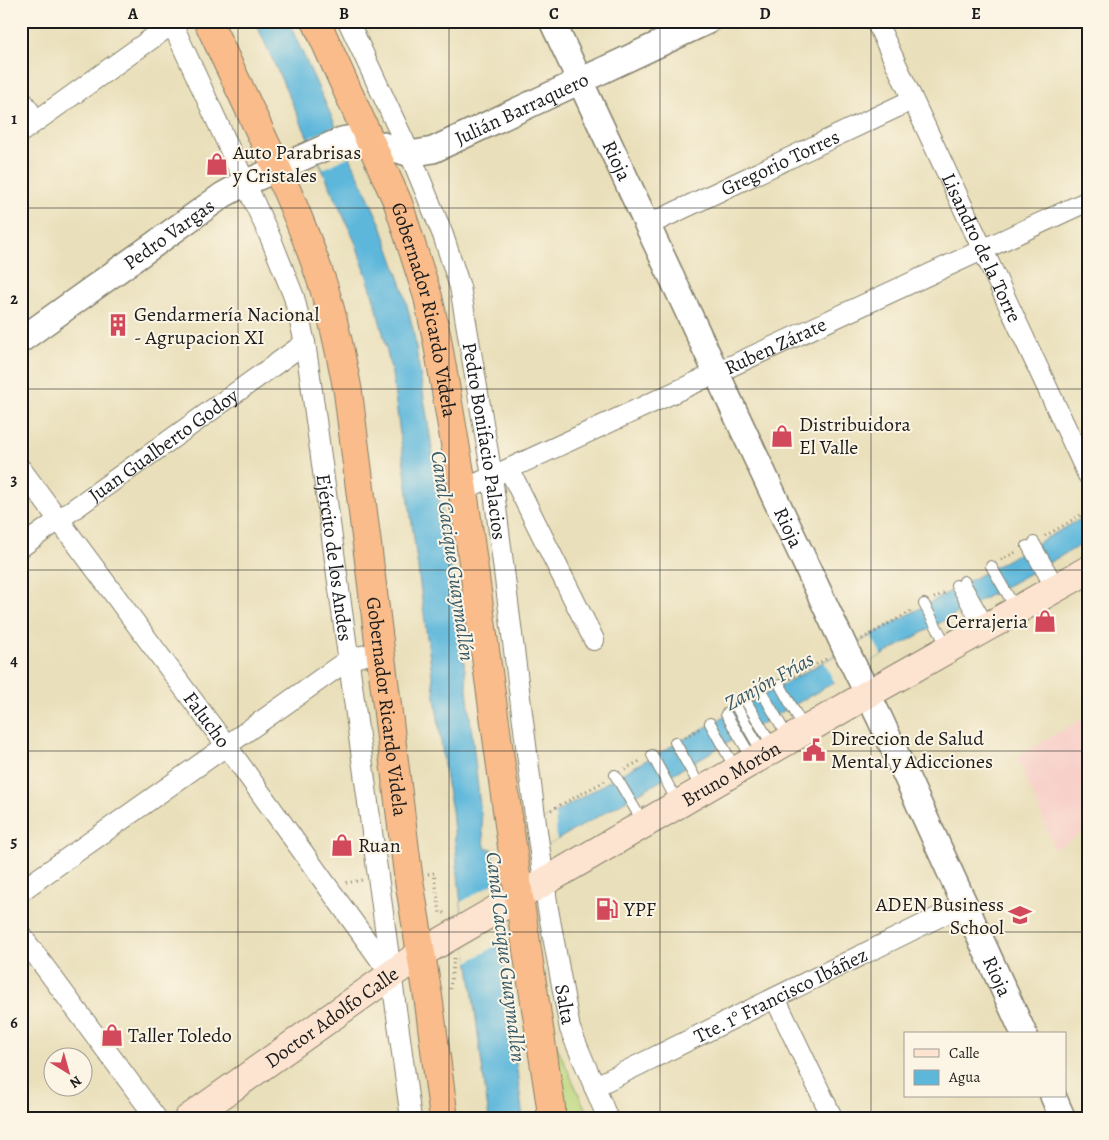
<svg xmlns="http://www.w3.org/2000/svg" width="1109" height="1140" font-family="Alegreya,serif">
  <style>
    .built { fill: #f7d0c9 }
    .green { fill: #bcd77d; stroke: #6c7a4c }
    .water { fill: #5db7db; stroke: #3c6a7c }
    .pier { fill: #e9dfba }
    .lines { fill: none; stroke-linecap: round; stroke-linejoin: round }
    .service-casing { stroke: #827e6b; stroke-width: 12 }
    .minor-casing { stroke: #827e6b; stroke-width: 22 }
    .tertiary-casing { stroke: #827e6b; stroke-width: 28 }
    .secondary-casing { stroke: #827e6b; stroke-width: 30 }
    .trunk-casing { stroke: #827e6b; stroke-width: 30 }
    .path { stroke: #827e6b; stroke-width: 3; stroke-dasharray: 1 4; stroke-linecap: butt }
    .service { stroke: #fff; stroke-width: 10 }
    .minor { stroke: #fff; stroke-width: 20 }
    .tertiary { stroke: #fff; stroke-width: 25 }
    .secondary { stroke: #fde4d0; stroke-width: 28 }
    .trunk { stroke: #f9bc8a; stroke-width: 28 }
    .grid { fill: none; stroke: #1c1c1c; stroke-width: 1; stroke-opacity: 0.55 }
    .labels { text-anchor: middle; stroke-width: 4; stroke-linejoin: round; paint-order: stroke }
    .street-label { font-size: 20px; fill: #1c1c1c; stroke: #fcf5e5 }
    .poi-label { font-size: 20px; fill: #1c1c1c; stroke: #fcf5e5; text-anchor: start }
    .water-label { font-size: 21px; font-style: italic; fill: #365a68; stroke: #fcf5e5 }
    .neatline { fill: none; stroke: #1c1c1c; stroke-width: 2 }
    .grid-label { font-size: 16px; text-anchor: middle; font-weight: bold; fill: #1c1c1c }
  </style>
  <rect width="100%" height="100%" fill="#fcf5e5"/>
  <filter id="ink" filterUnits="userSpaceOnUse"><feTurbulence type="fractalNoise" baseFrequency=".02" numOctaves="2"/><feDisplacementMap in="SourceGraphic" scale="10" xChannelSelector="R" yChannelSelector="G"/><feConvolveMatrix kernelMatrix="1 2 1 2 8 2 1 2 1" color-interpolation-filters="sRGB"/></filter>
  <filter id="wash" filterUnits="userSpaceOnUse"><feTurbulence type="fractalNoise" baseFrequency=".0096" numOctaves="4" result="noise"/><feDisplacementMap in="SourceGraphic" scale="20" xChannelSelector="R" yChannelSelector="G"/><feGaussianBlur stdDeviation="1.12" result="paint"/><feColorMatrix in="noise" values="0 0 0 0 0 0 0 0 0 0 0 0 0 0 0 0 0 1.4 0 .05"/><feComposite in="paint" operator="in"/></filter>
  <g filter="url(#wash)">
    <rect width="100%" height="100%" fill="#e9dfba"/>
    <!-- built -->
    <path class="built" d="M1088 716V830L1055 849 1017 756Z"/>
    <!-- green -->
    <path class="green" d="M554 1040 590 1119H565Z"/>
    <!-- water -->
    <path class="water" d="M255 21H288L380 223 402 286 413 329 459 617 484 842 486 849H494L616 777 1088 515V541L882 655 495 875 506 981 523 1119H489L460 896 452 810 446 779 392 374 383 333 371 289 356 244Z"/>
    <!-- pier -->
    <path class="pier" d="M336 126 350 156 323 169 309 138Z
      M871 636 882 655 835 683 824 662Z
      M555 813 557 840 495 875 493 849Z
      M496 882 502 942 468 962 461 902Z"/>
  </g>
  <g filter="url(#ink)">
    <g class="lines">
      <defs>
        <path id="service" d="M1034 542 1059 585
          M1027 546 1051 589
          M991 566 1016 609
          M964 581 989 625
          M956 585 980 629
          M924 604 948 648
          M780 685 805 730
          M763 694 789 739
          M747 703 774 748
          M737 708 763 754
          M726 714 753 760
          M710 723 736 770
          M675 742 702 790
          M652 755 678 803
          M615 775 644 824"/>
        <g id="minor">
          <path id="s1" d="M171 21 271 239 294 297 305 343 310 376 411 1119"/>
          <path id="s2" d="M348 21 410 154 443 235 460 287 492 476 536 824 548 909 570 1029 608 1119"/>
          <path id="s3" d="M876 21 1088 475"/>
          <path d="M21 99 36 121"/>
          <path d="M21 132 172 24"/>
          <path id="s4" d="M648 225 912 100"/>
          <path id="s5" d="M21 469 226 745 389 972"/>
          <path d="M509 469 594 640"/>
          <path id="s6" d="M463 490 1088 201"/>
          <path id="s7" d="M21 547 305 343"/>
          <path d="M21 891 349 659 379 652"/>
          <path d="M21 935 157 1119"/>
          <path d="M775 998 833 1119"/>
          <path id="s8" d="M594 1087 965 904"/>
        </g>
        <g id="tertiary">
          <path id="s9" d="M552 21 846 650 880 719 1024 1034"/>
          <path id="s10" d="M21 340 223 195 245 183 342 140C352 138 366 135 374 142L410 154 433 150 708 21"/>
          <path d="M1053 1096 1063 1119"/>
        </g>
        <g id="secondary">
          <path id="s11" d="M188 1119 420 954 868 694 1088 570"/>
        </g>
        <g id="trunk">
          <path id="s12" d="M208 21C248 108 293 194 323 285 334 320 341 356 348 392L408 874 429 1003 444 1119"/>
          <path id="s13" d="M316 21 398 203 428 297 437 339 463 490 519 897 551 1107V1119"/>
        </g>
      </defs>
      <!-- service casing -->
      <use href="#service" class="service-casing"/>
      <!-- minor casing -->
      <use href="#minor" class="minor-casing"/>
      <!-- tertiary casing -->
      <use href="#tertiary" class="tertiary-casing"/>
      <!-- secondary casing -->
      <use href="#secondary" class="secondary-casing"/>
      <!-- trunk casing -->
      <use href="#trunk" class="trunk-casing"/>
      <!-- path -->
      <path class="path" d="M1045 536 1088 511
        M1001 560 1018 551
        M934 598 946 592
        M862 639 913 610
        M790 679 828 658
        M685 737 699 729
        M625 769 642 760
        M551 810 605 781
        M428 874 434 873 440 913H447
        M346 883 362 880
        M450 989 454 958"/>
      <!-- service -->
      <use href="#service" class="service"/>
      <!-- minor -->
      <use href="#minor" class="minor"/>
      <!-- tertiary -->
      <use href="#tertiary" class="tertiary"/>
      <!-- secondary -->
      <use href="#secondary" class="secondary"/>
      <!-- trunk -->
      <use href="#trunk" class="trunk"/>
    </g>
  </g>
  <!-- grid -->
  <path class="grid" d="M238 21V1119M449 21V1119M660 21V1119M871 21V1119M21 208H1088M21 389H1088M21 570H1088M21 751H1088M21 932H1088"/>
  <!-- icons -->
  <defs>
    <symbol id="shop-bare" viewBox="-9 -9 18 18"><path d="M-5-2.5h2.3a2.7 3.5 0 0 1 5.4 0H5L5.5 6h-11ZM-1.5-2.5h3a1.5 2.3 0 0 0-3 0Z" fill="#d1495b" stroke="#fcf5e5" stroke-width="2.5" paint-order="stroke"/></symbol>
    <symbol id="building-bare" viewBox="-9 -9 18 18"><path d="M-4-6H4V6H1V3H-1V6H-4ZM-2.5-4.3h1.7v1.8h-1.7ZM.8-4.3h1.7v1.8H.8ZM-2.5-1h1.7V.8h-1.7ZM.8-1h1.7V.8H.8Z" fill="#d1495b" stroke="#fcf5e5" stroke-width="2.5" paint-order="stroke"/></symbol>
    <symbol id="civic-bare" viewBox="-9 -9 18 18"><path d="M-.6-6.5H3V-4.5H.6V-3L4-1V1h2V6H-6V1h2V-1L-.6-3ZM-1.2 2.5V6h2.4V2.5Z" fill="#d1495b" stroke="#fcf5e5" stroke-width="2.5" paint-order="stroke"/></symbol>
    <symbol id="fuel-bare" viewBox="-9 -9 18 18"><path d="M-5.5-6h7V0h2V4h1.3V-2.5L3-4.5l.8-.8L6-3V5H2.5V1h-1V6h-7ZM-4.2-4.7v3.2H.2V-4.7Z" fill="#d1495b" stroke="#fcf5e5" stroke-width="2.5" paint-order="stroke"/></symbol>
    <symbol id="university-bare" viewBox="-9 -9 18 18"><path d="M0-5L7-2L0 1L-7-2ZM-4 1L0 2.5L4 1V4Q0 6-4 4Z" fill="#d1495b" stroke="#fcf5e5" stroke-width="2.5" paint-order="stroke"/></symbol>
  </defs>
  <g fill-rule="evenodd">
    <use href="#shop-bare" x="201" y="148" width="32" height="32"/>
    <use href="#building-bare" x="102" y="309" width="32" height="32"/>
    <use href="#shop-bare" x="766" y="420" width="32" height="32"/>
    <use href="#shop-bare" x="1029" y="605" width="32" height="32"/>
    <use href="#civic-bare" x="798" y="734" width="32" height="32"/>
    <use href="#shop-bare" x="326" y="829" width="32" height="32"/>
    <use href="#fuel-bare" x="591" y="893" width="32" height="32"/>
    <use href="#university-bare" x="1004" y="899" width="32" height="32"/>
    <use href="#shop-bare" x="96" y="1019" width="32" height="32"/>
  </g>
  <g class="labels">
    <!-- street labels -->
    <g class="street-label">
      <text dy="7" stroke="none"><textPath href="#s10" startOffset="572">Julián Barraquero</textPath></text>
      <text dy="7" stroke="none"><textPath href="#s9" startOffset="154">Rioja</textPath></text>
      <text dy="7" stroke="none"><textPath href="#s4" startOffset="146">Gregorio Torres</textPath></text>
      <text dy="7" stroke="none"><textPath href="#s10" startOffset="182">Pedro Vargas</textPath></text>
      <text dy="7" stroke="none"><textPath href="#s3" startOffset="250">Lisandro de la Torre</textPath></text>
      <text dy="7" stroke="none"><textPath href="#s13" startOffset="310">Gobernador Ricardo Videla</textPath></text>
      <text dy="7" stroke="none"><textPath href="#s6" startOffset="344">Ruben Zárate</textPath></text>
      <text dy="7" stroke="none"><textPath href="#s2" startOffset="445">Pedro Bonifacio Palacios</textPath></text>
      <text dy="7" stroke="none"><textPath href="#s7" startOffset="175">Juan Gualberto Godoy</textPath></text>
      <text dy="7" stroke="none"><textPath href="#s9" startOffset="559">Rioja</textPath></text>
      <text dy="7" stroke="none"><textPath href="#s1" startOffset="566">Ejército de los Andes</textPath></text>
      <text dy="7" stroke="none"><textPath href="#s12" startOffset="715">Gobernador Ricardo Videla</textPath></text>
      <text dy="7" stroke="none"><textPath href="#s5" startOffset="312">Falucho</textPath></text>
      <text dy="7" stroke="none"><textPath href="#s11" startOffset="644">Bruno Morón</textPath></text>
      <text dy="7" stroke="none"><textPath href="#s9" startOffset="1054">Rioja</textPath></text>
      <text dy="7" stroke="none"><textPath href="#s8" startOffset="208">Tte. 1° Francisco Ibáñez</textPath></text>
      <text dy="7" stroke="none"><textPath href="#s2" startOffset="1014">Salta</textPath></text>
      <text dy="7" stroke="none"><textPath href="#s11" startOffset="176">Doctor Adolfo Calle</textPath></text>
    </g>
    <!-- poi labels -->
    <g class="poi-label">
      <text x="233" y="159">Auto Parabrisas<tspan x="233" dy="23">y Cristales</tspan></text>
      <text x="134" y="321">Gendarmería Nacional<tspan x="134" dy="23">- Agrupacion XI</tspan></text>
      <text x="799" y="431">Distribuidora<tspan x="799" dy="23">El Valle</tspan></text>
      <text x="1028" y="628" text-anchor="end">Cerrajeria</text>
      <text x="831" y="745">Direccion de Salud<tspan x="831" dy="23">Mental y Adicciones</tspan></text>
      <text x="358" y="852">Ruan</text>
      <text x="1004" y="911" text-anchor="end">ADEN Business<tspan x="1004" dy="23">School</tspan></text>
      <text x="624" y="916">YPF</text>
      <text x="128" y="1042">Taller Toledo</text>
    </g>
    <!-- water labels -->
    <g class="water-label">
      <text transform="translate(453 556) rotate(82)" y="7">Canal Cacique Guaymallén</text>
      <text transform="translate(769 681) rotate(-29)" y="7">Zanjón Frías</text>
      <text transform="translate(506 957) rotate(83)" y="7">Canal Cacique Guaymallén</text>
    </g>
  </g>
  <!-- margin -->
  <rect width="1109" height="1140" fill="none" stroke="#fcf5e5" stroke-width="55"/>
  <!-- legend -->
  <rect x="904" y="1032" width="162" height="65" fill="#fcf5e5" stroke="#a29e95"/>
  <rect x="914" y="1049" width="25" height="8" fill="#fde4d0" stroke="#a29e95"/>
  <text x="949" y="1058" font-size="15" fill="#1c1c1c">Calle</text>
  <rect x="914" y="1070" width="25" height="15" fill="#5db7db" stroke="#a29e95"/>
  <text x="949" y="1082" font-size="15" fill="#1c1c1c">Agua</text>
  <!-- north arrow -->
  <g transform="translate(68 1072) rotate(143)"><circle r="24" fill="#fcf5e5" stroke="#a29e95"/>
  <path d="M0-4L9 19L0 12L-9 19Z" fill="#d1495b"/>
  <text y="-8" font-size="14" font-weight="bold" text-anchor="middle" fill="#1c1c1c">N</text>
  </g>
  <rect x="28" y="28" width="1054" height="1084" class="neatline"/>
  <g class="grid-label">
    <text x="133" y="19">A</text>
    <text x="344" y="19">B</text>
    <text x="554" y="19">C</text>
    <text x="765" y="19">D</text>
    <text x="976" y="19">E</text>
    <text x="14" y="124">1</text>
    <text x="14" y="304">2</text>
    <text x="14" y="485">3</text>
    <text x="14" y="666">4</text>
    <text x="14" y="847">5</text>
    <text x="14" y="1028">6</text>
  </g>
</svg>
